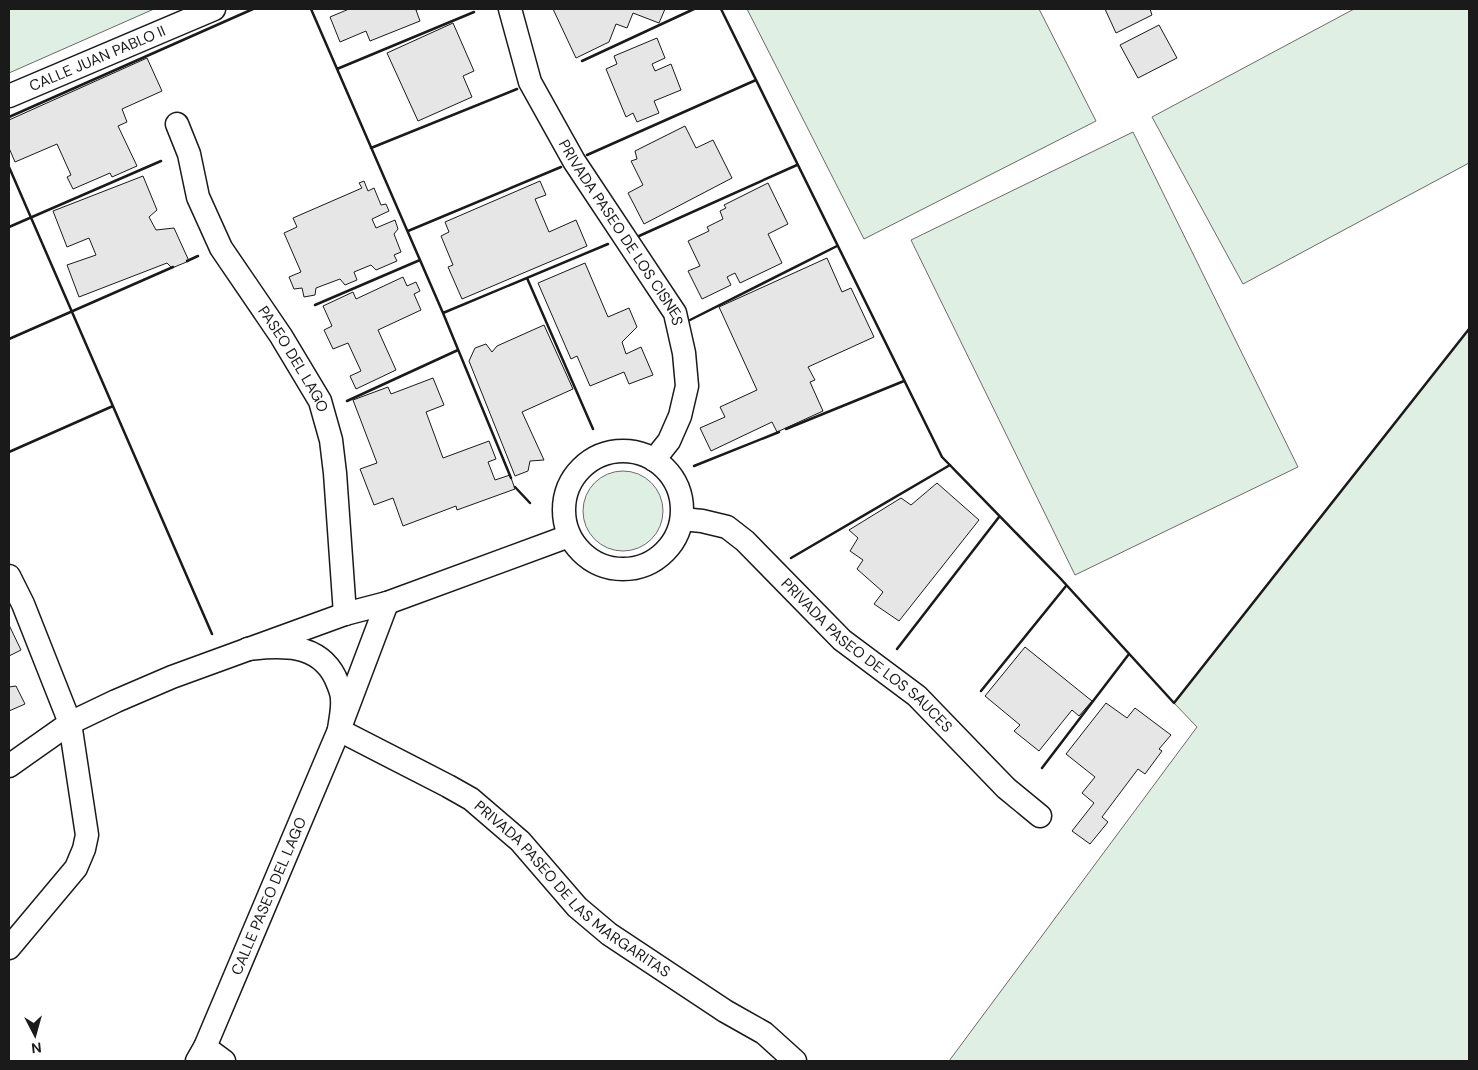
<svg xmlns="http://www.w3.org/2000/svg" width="1478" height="1070" font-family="'DM Sans',sans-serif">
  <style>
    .green { fill: #e0efe3; stroke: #6a6a6a }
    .building { fill: #e6e6e6; stroke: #1a1a1a }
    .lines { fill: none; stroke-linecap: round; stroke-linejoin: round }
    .street-casing { stroke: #1a1a1a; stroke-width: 25 }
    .street { stroke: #fff; stroke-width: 22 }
    .wall { stroke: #1a1a1a; stroke-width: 2.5 }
    .labels { text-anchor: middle; stroke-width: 4; stroke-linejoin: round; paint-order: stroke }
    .street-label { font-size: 15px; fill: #1a1a1a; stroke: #fff }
  </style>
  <rect width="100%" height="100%" fill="#fff"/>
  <!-- green -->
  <path class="green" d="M9 9H154L9 73Z
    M747 9H1039L1096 121 864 239Z
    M1354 9H1469V163L1243 284 1152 117Z
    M1133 132 1298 467 1075 575 911 240Z
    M1469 329V1061H949L1197 727 1174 703Z
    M583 511a40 40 0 1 1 80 0a40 40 0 1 1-80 0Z"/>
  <!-- building -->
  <path class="building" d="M349 9H420L416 10 420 21 370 41 366 31 340 42 330 17Z
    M553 9H665L659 23 633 13 627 28 616 24 609 42 576 58Z
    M1105 9H1150L1152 15 1116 33Z
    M453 23 474 71 463 76 472 97 418 121 387 53Z
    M1159 25 1177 58 1138 78 1120 45Z
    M657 38 665 58 652 64 655 71 671 64 681 90 654 101 659 113 637 122 633 113 626 117 606 69 617 64 614 56Z
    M147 58 162 91 122 109 127 122 118 126 137 166 112 177 110 173 73 189 67 177 71 175 57 144 15 162 9 148V120Z
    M685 126 696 148 713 140 732 178 644 224 628 193 643 185 631 161 637 159 635 151Z
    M143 176 157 210 149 217 156 230 174 228 189 261 172 268 167 263 79 297 67 265 96 255 89 238 67 247 53 211Z
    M364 181 368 191 374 188 381 205 386 204 389 211 372 219 376 228 395 220 398 229 394 234 401 252 394 255 397 261 376 270 371 265 354 272 357 280 345 285 340 279 316 288 315 295 304 297 302 288 294 289 289 277 301 272 284 233 297 227 293 218 362 188 359 183Z
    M540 181 546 195 535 199 549 232 576 220 587 246 462 299 448 267 453 265 441 236 449 232 445 222Z
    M768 183 788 224 768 234 782 263 740 283 735 273 727 277 731 285 702 299 688 271 700 266 688 241 709 231 707 227 723 219 720 211 726 208 724 205Z
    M827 258 842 292 851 288 874 337 808 367 815 380 810 382 823 411 777 432 772 422 711 451 700 428 725 417 720 407 757 390 719 307Z
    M585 263 608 317 629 308 637 327 622 342 626 354 641 347 653 375 629 384 624 372 590 386 577 356 571 359 538 283Z
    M403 277 407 286 416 282 420 291 414 294 421 310 378 330 396 370 356 389 350 376 361 371 348 343 333 349 324 330 332 326 323 306 353 292 356 299Z
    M544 325 573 389 522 412 544 460 530 461 528 471 515 476 469 361 475 348 486 344 492 352 497 346Z
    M433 378 444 405 426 412 443 458 489 441 496 459 488 462 495 480 510 475 515 489 457 510 456 506 403 526 393 498 374 505 360 469 377 463 353 400 388 387 391 394Z
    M937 483 979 520 899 621 874 604 883 592 857 569 863 560 850 551 858 538 849 530 901 498 911 505Z
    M9 625 21 650 9 656Z
    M1025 647 1092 701 1079 716 1072 710 1039 751 1014 731 1020 725 985 696Z
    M16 686 25 704 9 711V687Z
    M1106 703 1127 718 1135 708 1171 735 1159 749 1162 751 1145 774 1138 769 1102 817 1108 822 1090 844 1072 831 1094 803 1082 793 1095 777 1066 754Z"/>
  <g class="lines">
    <defs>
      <g id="street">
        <path id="s1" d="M510 9 530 82 574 161 675 313 684 353 687 386 680 416 669 441 654 460"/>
        <path id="s2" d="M9 96 214 9"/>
        <path id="s3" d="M177 124 189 154 198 197 221 248 281 336 320 401 331 440 335 473 345 614"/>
        <circle cx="623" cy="510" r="59"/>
        <path id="s4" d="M682 519 702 521 727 527 745 541 842 640 917 696 1006 788 1040 816"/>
        <path d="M9 576 23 604 70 723 87 835 84 849 76 868 9 948"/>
        <path id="s5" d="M248 649C281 645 318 643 335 677 338 684 342 692 342 699 343 710 340 720 339 730L448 786 471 799 520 841 577 907 609 934 725 1011 764 1033 795 1061"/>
        <path d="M9 766 70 723 116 701 172 677 345 614 387 603 569 536"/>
        <path d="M205 1047 224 1061"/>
        <path id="s6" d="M197 1061 205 1047 339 730 387 603"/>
      </g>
    </defs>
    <!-- street casing -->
    <use href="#street" class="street-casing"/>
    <!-- street -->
    <use href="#street" class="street"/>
    <!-- wall -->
    <path class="wall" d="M311 9 443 313 511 478
      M721 9 942 457 1060 578 1174 703 1469 329
      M582 61 694 9
      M337 69 474 12
      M9 117 253 9
      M371 148 517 89
      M587 155 756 80
      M9 167 212 634
      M9 227 161 161
      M408 231 561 167
      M639 236 797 165
      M187 261 198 256
      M527 278 593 429
      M315 305 420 260
      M443 313 608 244
      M690 320 837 246
      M9 339 173 267
      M347 401 458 350
      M786 429 904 381
      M9 452 113 406
      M694 466 779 432
      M515 487 530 503
      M791 558 950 465
      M897 649 999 517
      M981 691 1066 586
      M1042 768 1129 654"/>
  </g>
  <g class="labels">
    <!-- street labels -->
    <g class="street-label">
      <text dy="5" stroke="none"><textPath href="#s2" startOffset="96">CALLE JUAN PABLO II</textPath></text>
      <text dy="5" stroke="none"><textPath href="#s1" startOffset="252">PRIVADA PASEO DE LOS CISNES</textPath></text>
      <text dy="5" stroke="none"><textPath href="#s3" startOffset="265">PASEO DEL LAGO</textPath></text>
      <text dy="5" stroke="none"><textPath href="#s4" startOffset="236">PRIVADA PASEO DE LOS SAUCES</textPath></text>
      <text dy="5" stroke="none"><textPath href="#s5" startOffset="438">PRIVADA PASEO DE LAS MARGARITAS</textPath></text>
      <text dy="5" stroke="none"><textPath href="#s6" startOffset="180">CALLE PASEO DEL LAGO</textPath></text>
    </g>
  </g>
  <!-- border -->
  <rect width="1478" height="1070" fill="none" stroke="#1a1a1a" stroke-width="20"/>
  <!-- north arrow -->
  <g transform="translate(35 1035) rotate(174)" stroke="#ffffff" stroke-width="4" paint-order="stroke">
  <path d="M0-4L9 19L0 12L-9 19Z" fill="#1a1a1a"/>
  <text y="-8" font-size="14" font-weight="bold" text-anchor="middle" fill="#1a1a1a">N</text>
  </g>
</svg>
